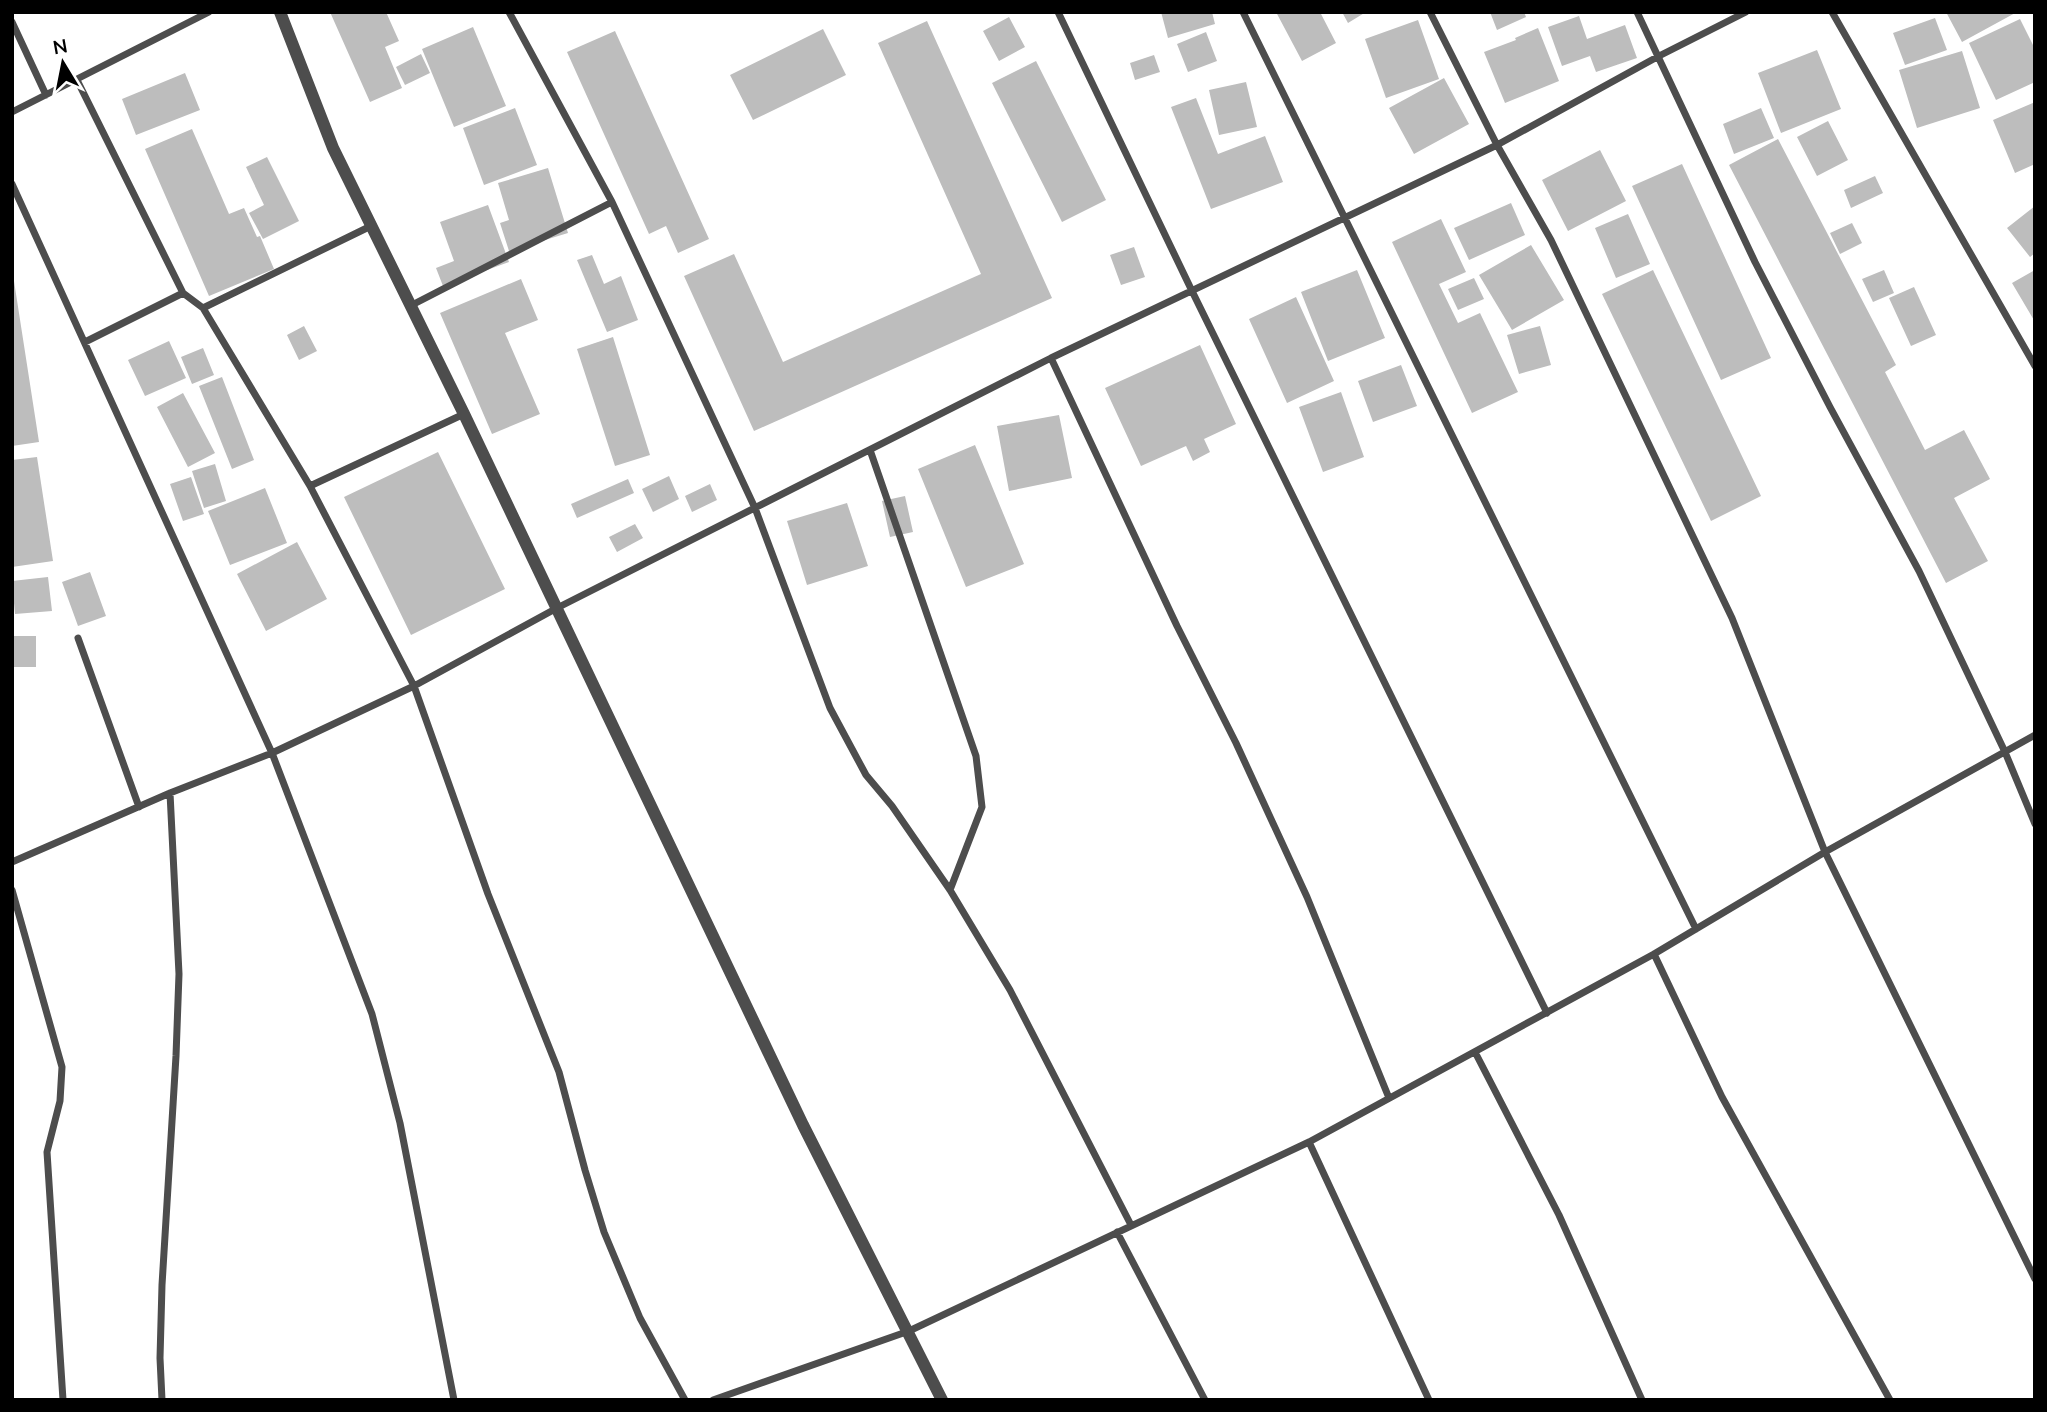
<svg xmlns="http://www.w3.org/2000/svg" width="2047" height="1412" font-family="Mulish,sans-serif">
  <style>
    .building { fill: #bdbdbd }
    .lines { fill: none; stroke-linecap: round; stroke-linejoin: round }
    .minor { stroke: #4d4d4d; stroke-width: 7 }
    .tertiary { stroke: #4d4d4d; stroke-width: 12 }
  </style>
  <rect width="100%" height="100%" fill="#fff"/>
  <!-- building -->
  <path class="building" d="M330 12H386L399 41 385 47 402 88 370 102Z
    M1161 12H1212L1215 24 1168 38Z
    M1276 12H1320L1336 43 1302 61Z
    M1342 12H1366L1348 23Z
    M1490 12H1524L1526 17 1497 30Z
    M1946 12H2017L1962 42Z
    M1579 16 1587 39 1625 25 1637 58 1596 72 1590 56 1562 66 1548 27Z
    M1009 17 1025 47 999 61 983 31Z
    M1935 18 1947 50 1905 65 1893 33Z
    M2020 19 2035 49V82L1996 100 1969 43Z
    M1418 20 1439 79 1386 98 1365 39Z
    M927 21 1052 298 754 431 684 276 734 254 783 362 981 274 878 43Z
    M473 27 506 106 454 127 422 49Z
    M1538 28 1559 81 1505 103 1484 52 1516 40 1515 38Z
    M823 29 846 75 753 120 730 75Z
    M615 31 709 239 678 253 666 226 649 234 567 52Z
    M1206 32 1217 61 1188 72 1177 44Z
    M1817 50 1841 109 1781 133 1758 73Z
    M1962 51 1980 108 1917 128 1899 70Z
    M421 54 430 73 405 85 396 67Z
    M1154 55 1160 72 1135 80 1130 63Z
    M1036 61 1106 200 1062 222 992 83Z
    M185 73 200 110 136 135 122 99Z
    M1444 78 1469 124 1414 154 1389 108Z
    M1246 82 1257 127 1219 135 1209 90Z
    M1196 98 1218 154 1265 136 1283 182 1211 209 1171 107Z
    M2035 102V164L2015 173 1993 120Z
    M515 108 537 165 484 185 463 128Z
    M1761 108 1774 138 1734 154 1723 124Z
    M1828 121 1848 160 1817 176 1797 137Z
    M192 129 229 214 244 208 257 237 260 236 274 269 209 296 145 149Z
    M1778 139 1896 365 1885 372 1925 450 1964 430 1990 479 1954 498 1988 561 1946 583 1729 165Z
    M1600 150 1626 201 1568 231 1542 180Z
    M267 157 299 221 263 239 249 213 264 205 246 167Z
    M1682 164 1771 358 1721 380 1632 186Z
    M548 168 568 233 509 251 500 223 509 220 498 183Z
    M1875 176 1883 193 1851 208 1844 190Z
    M1511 203 1525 235 1469 260 1454 228Z
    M488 205 509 262 443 286 436 268 454 261 440 222Z
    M2035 206V253L2030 257 2007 228Z
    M1628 214 1650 264 1616 278 1595 228Z
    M1441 219 1466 272 1439 284 1458 323 1480 313 1518 392 1472 413 1392 242Z
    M1852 223 1862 243 1840 254 1830 233Z
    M1531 245 1564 300 1512 330 1479 275Z
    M1134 247 1145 277 1121 285 1110 255Z
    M592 255 604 284 621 276 638 320 607 332 577 260Z
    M1357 270 1385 338 1328 361 1301 292Z
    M1653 270 1761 496 1711 521 1602 294Z
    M1884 270 1894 293 1873 302 1862 279Z
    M2035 270V322L2012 283Z
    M1474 278 1484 299 1458 310 1448 289Z
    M521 279 538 320 505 333 540 414 492 434 440 313Z
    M12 281H14L39 442 12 446Z
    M1914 287 1936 335 1911 346 1889 298Z
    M1296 297 1334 381 1287 403 1249 319Z
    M304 326 317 351 299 360 287 335Z
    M1540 326 1551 365 1519 374 1507 335Z
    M613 337 650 455 615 466 577 349Z
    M169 341 186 378 145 396 128 360Z
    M1200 345 1236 424 1204 439 1210 452 1193 461 1186 446 1141 466 1105 388Z
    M203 348 214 375 192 384 181 357Z
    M1401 365 1417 406 1373 422 1358 381Z
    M222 377 254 460 232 469 199 386Z
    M1341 392 1364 457 1323 472 1299 407Z
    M183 393 215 453 188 467 157 407Z
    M1059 415 1072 478 1009 491 997 426Z
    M975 445 1024 564 966 587 918 469Z
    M438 452 505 589 411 635 344 497Z
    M37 457 53 561 12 567V460Z
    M215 464 226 501 204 508 192 471Z
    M669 476 679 499 653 512 642 489Z
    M191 477 204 514 183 521 170 484Z
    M628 479 634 493 577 518 571 504Z
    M710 484 717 500 692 512 685 496Z
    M265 488 287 543 230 565 208 511Z
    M905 496 913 532 890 537 882 501Z
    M847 503 868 566 807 585 787 521Z
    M635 524 643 538 617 552 609 537Z
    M297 542 327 599 266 631 237 574Z
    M90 572 106 616 78 626 62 582Z
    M48 577 52 611 15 614 12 581Z
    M12 636H36V667H12Z"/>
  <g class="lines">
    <!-- minor -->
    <path class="minor" d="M509 12 612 202 755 508 830 708 866 775 892 806 950 890 1010 990 1131 1225
      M1058 12 1192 291 1547 1013
      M1243 12 1696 929
      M1637 12 1755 262 1830 407 1919 571 2005 752 2035 824
      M1832 12 2035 366
      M12 22 46 95
      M77 80 183 293 203 308 310 486 414 686 488 894 559 1072 585 1170 604 1232 640 1318 685 1400
      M12 112 209 12
      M12 184 272 753 372 1014 400 1123 454 1400
      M410 306 612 202
      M203 308 371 226
      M85 342 183 293
      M1051 358 1177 626 1236 743 1307 897 1389 1098
      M870 450 976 756 982 807 950 890
      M310 486 464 414
      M78 638 139 807
      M2035 735 1825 852 2035 1279
      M12 862 170 793 272 753 414 686 557 608 1051 358 1497 145 1659 56 1746 12
      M12 890 62 1067 60 1101 47 1152 63 1400
      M1654 954 1722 1097 1890 1400
      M1475 1052 1559 1215 1642 1400
      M1309 1142 1429 1400
      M1117 1232 1205 1400
      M162 1400 160 1358 162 1285 176 1056 179 974 170 793
      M713 1400 909 1331 1309 1142 1654 954 1825 852 1732 618 1551 240 1497 145 1430 12"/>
    <!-- tertiary -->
    <path class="tertiary" d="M280 12 333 148 464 414 803 1125 942 1400"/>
  </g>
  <!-- border -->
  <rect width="2047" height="1412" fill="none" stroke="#000000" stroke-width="28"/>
  <!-- north arrow -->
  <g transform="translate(63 63) rotate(350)" stroke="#ffffff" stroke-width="5" paint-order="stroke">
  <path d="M0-5L12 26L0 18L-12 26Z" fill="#000000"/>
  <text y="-10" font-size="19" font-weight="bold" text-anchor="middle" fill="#000000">N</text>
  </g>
</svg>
